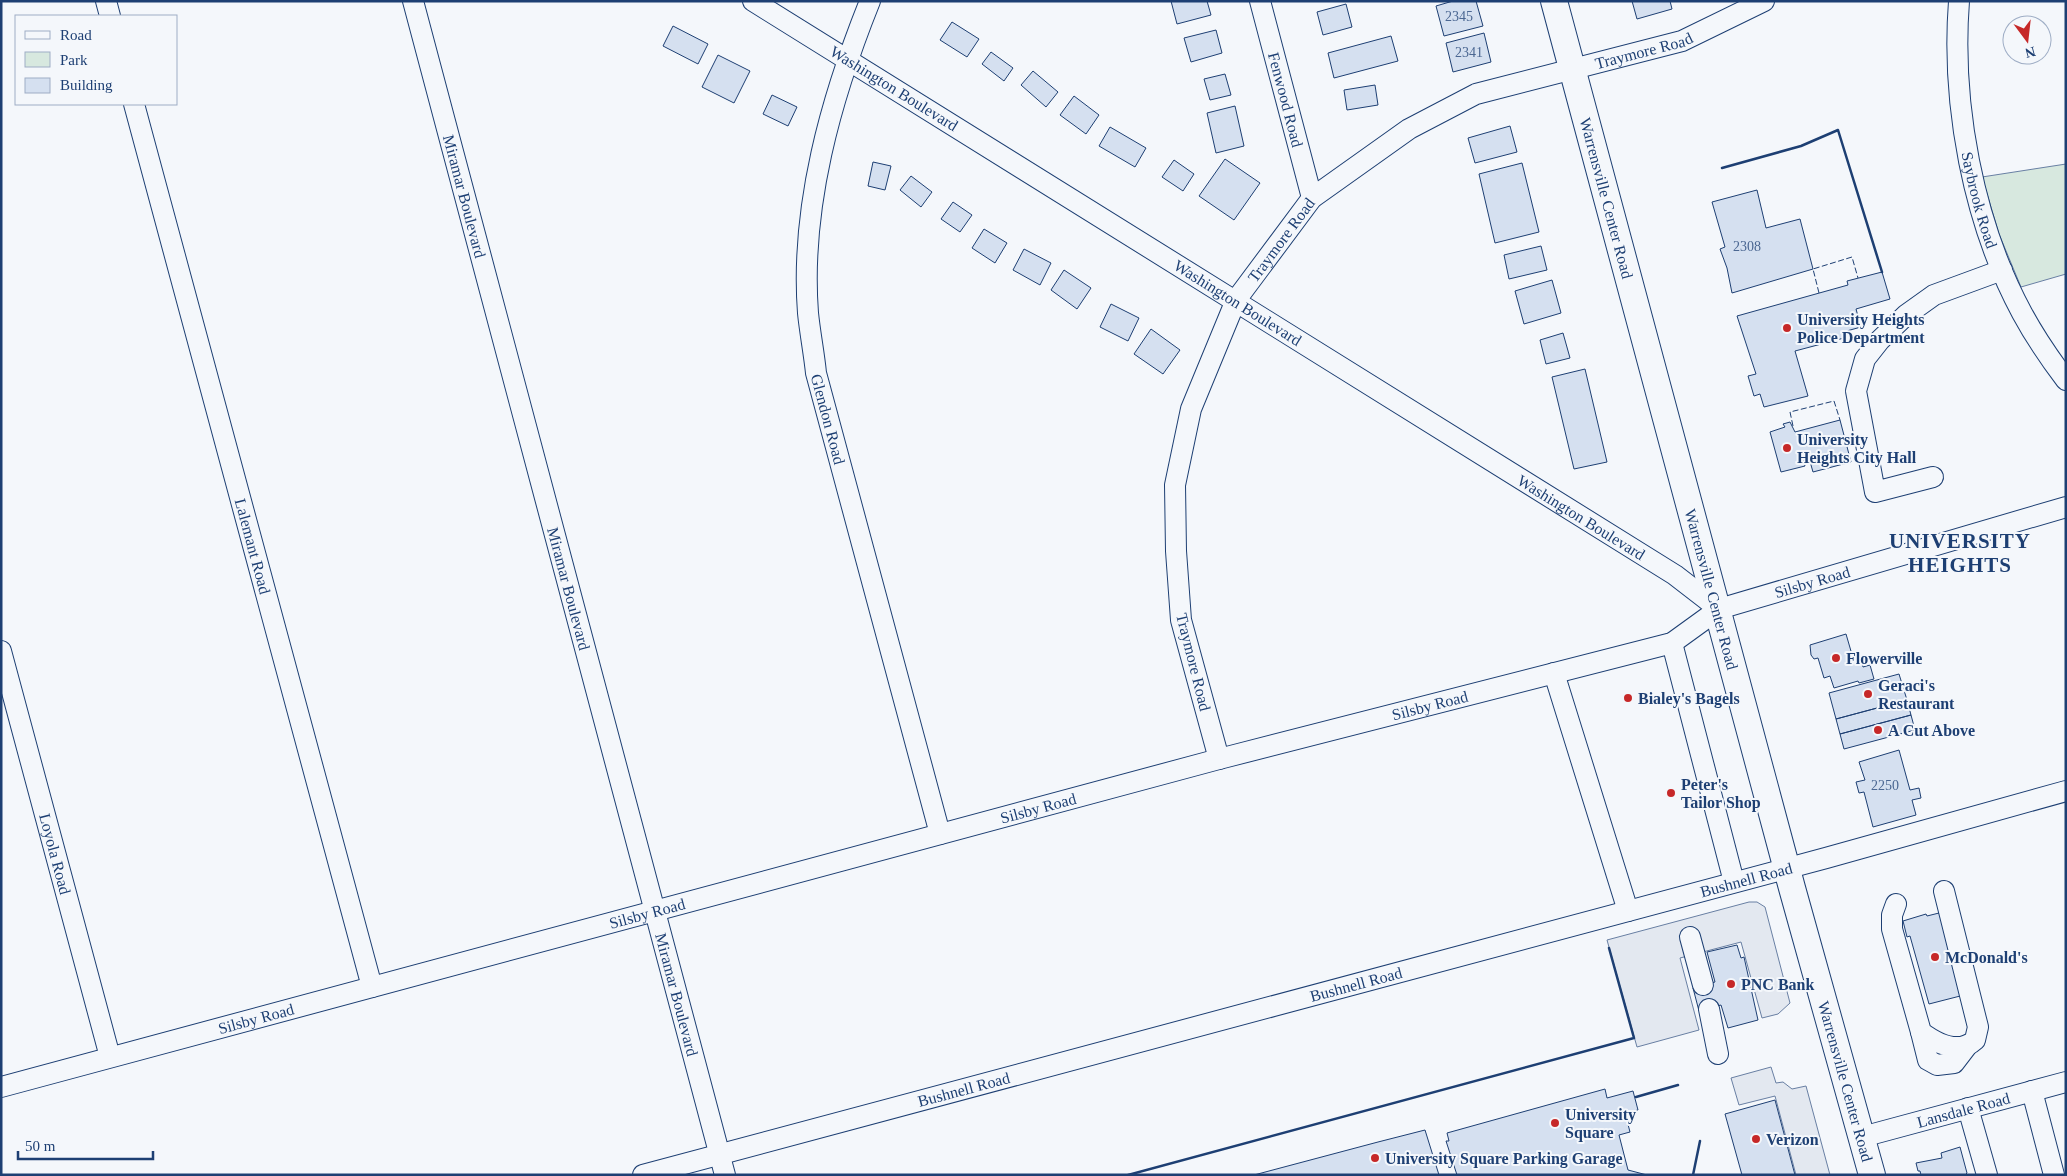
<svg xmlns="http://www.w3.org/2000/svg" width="2067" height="1176" font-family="'Times New Roman',serif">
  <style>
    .green { fill: #d7e8df; stroke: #687fa3 }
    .parking { fill: #e3e8f0; stroke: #687fa3 }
    .building { fill: #d5e0f0; stroke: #1d3f73 }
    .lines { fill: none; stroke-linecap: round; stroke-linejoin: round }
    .minor-casing { stroke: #1d3f73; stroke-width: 22 }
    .major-casing { stroke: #1d3f73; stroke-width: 28 }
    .minor { stroke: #f4f7fb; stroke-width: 20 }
    .major { stroke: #f4f7fb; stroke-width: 26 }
    .fence { stroke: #1d3f73; stroke-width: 1; stroke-dasharray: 6 2.5; stroke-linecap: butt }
    .wall { stroke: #1d3f73; stroke-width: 2.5 }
    .poi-dot { fill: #c62828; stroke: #f4f7fb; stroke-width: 2 }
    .labels { text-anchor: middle; stroke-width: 4; stroke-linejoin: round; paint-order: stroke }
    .number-label { font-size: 14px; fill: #4b6792 }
    .street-label { font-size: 16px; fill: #1d3f73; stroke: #f4f7fb }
    .poi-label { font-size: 16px; font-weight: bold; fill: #1d3f73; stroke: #f4f7fb; text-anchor: start }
    .district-label { font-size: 21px; font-weight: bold; letter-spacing: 1px; fill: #1d3f73; stroke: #f4f7fb }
  </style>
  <rect width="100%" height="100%" fill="#f4f7fb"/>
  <!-- green -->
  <path class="green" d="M2066 164V274L2021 287 1999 234 1982 177Z"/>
  <!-- parking -->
  <path class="parking" d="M1749 902H1757L1765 907 1790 1003 1778 1014 1762 1018 1741 942 1680 958 1699 1030 1637 1047 1607 940Z
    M1771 1067 1776 1083 1783 1082 1792 1089 1806 1086 1830 1175H1796L1775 1096 1739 1105 1731 1078Z"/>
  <!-- building -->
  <path class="building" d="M1171 1H1207L1211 15 1177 24Z
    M1453 1H1476L1483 26 1444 36 1436 6Z
    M1632 1H1670L1672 9 1637 19Z
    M1346 4 1352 27 1323 35 1317 12Z
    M952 22 979 39 967 57 940 40Z
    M673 26 708 44 698 64 663 46Z
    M1216 30 1222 53 1191 62 1184 38Z
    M1484 33 1491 62 1453 72 1446 43Z
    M1391 36 1398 61 1334 78 1328 53Z
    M991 52 1013 68 1004 81 982 64Z
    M718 55 750 71 734 103 702 87Z
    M1033 71 1058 92 1046 107 1021 85Z
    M1225 74 1231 95 1210 100 1204 79Z
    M1375 85 1378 105 1347 110 1344 90Z
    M772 95 797 107 788 126 763 114Z
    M1074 96 1099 115 1086 134 1060 115Z
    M1235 106 1244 146 1216 153 1207 113Z
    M1510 126 1517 152 1475 163 1468 138Z
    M1110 127 1146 148 1135 167 1099 146Z
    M1225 159 1260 183 1234 220 1199 196Z
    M1174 160 1194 174 1183 191 1162 177Z
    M873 162 891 166 885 190 868 186Z
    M1522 163 1539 232 1495 243 1479 174Z
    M911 176 932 192 921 207 900 190Z
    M1757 190 1766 228 1800 219 1813 269 1732 293 1727 268 1720 249 1725 247 1712 202Z
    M953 202 972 215 960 232 941 219Z
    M984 229 1007 243 995 263 972 248Z
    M1541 246 1547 270 1509 279 1504 255Z
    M1024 249 1051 263 1040 285 1013 270Z
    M1064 270 1091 288 1077 309 1051 290Z
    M1882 272 1890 299 1856 309 1861 327 1843 332 1844 338 1795 351 1808 396 1764 407 1760 394 1754 396 1748 376 1756 374 1737 316 1848 285 1847 281Z
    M1552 280 1561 313 1524 324 1515 291Z
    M1111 304 1139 318 1128 341 1100 327Z
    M1151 329 1180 350 1163 374 1134 354Z
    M1563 333 1570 358 1546 364 1540 340Z
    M1585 369 1607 462 1574 469 1552 377Z
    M1840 420 1851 462 1813 472 1809 458 1803 459 1805 466 1781 472 1770 432 1785 427 1783 424 1790 422 1795 432Z
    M1846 634 1853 658 1860 655 1863 667 1870 665 1874 679 1859 683 1858 681 1834 688 1830 676 1824 678 1818 658 1814 659 1811 655 1810 645Z
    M1899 674 1907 700 1836 719 1829 693Z
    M1907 700 1911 715 1840 734 1836 719Z
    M1911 715 1915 730 1844 749 1840 734Z
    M1899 750 1910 790 1919 788 1921 798 1912 800 1916 815 1873 827 1864 792 1859 793 1856 782 1865 780 1859 762Z
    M1943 912 1968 994 1929 1004 1910 936 1907 937 1903 921 1926 914 1927 916Z
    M1737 945 1741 958 1744 957 1758 1020 1728 1028 1721 1005 1699 1011 1693 988 1715 982 1707 952Z
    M1605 1089 1607 1098 1633 1091 1638 1110 1625 1113 1630 1132 1619 1135 1628 1170 1647 1175H1457L1446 1141H1449L1447 1133Z
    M1775 1100 1795 1175H1742L1725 1114Z
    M1425 1130 1439 1175H1254L1378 1142Z
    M1960 1147 1967 1173 1965 1175H1921L1920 1171H1918L1916 1163 1942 1158 1941 1153Z"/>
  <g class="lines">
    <defs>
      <g id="minor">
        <path d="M106 1 110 16"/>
        <path id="s1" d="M413 1 725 1175"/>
        <path id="s2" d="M753 1C1062 190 1367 385 1675 575L1719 609"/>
        <path id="s3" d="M870 1C831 98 800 207 808 313 810 333 814 353 816 373L940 834"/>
        <path id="s4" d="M1260 1 1312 198"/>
        <path id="s5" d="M1959 1C1951 104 1973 222 2022 313 2035 337 2050 359 2066 380"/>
        <path id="s6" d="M134 104 372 987"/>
        <path d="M1933 477 1875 492 1856 391 1865 359 1880 340 1906 315 1934 295 2002 270"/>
        <path d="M1672 643 1734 882"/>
        <path id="s7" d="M1 651 110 1057"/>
        <path d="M1554 673 1628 911"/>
        <path id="s8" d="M1219 759 1181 620 1176 551 1175 485 1191 409 1236 300 1312 198 1409 129 1476 94 1682 41 1764 1"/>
        <path d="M1896 904 1892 915V929L1921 1032C1936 1043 1959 1055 1975 1040L1978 1027 1944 891"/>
        <path d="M1690 937 1703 985"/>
        <path d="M1709 1009 1718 1054"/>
        <path d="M1921 1032 1928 1060 1937 1065 1954 1063 1967 1046"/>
        <path id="s9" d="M1 1087 1219 759 1672 643 1719 609 2066 507"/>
        <path d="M2032 1091 2054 1175"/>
        <path d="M1968 1108 1987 1175"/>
        <path id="s10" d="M1862 1137 2066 1082"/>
        <path id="s11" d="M643 1175 1826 858 2066 791"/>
      </g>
      <g id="major">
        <path id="s12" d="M1554 1 1792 888 1872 1175"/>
      </g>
    </defs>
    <!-- minor casing -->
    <use href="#minor" class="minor-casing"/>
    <!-- major casing -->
    <use href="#major" class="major-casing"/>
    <!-- minor -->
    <use href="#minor" class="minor"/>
    <!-- major -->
    <use href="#major" class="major"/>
    <!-- fence -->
    <path class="fence" d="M1819 293 1813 269 1852 257 1858 278
      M1793 426 1790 412 1834 401 1840 420"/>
    <!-- wall -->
    <path class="wall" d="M1722 168 1801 146 1838 130 1882 272
      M1636 1097 1678 1085
      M1128 1175 1634 1038 1609 948
      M1693 1175 1700 1141"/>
  </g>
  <!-- markers -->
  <g class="poi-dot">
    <circle cx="1787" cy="328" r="5"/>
    <circle cx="1787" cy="448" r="5"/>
    <circle cx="1836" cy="658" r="5"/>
    <circle cx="1868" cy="694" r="5"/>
    <circle cx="1628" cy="698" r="5"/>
    <circle cx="1878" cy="730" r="5"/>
    <circle cx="1671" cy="793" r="5"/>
    <circle cx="1935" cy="957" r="5"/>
    <circle cx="1731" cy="984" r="5"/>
    <circle cx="1555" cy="1123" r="5"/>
    <circle cx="1756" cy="1139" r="5"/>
    <circle cx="1375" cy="1158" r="5"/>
  </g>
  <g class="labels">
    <!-- number labels -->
    <g class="number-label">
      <text x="1459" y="21">2345</text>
      <text x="1469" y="57">2341</text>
      <text x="1747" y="251">2308</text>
      <text x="1885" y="790">2250</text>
    </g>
    <!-- street labels -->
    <g class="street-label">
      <text dy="6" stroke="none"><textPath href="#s8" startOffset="970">Traymore Road</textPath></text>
      <text dy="6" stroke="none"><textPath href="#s2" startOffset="166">Washington Boulevard</textPath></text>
      <text dy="6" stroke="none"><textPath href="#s4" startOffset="102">Fenwood Road</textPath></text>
      <text dy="6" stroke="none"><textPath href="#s1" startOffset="202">Miramar Boulevard</textPath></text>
      <text dy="6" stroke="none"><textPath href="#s12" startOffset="204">Warrensville Center Road</textPath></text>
      <text dy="6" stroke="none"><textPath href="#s5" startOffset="201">Saybrook Road</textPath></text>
      <text dy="6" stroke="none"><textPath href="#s8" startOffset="550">Traymore Road</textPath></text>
      <text dy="6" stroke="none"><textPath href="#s2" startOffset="571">Washington Boulevard</textPath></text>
      <text dy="6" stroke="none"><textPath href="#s3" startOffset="429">Glendon Road</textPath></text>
      <text dy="6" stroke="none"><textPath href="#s2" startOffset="976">Washington Boulevard</textPath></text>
      <text dy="6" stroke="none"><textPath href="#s6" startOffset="458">Lalemant Road</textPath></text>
      <text dy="6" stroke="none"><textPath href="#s9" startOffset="1884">Silsby Road</textPath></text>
      <text dy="6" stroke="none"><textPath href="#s1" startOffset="608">Miramar Boulevard</textPath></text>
      <text dy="6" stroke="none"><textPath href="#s12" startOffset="609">Warrensville Center Road</textPath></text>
      <text transform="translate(1194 662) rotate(76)" y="6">Traymore Road</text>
      <text dy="6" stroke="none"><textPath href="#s9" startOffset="1479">Silsby Road</textPath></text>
      <text dy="6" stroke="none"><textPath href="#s9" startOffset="1074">Silsby Road</textPath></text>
      <text dy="6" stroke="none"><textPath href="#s7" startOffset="210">Loyola Road</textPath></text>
      <text dy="6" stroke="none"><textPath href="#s11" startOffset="1142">Bushnell Road</textPath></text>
      <text dy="6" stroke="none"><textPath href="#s9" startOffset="669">Silsby Road</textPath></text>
      <text dy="6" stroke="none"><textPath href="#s11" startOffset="738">Bushnell Road</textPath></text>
      <text dy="6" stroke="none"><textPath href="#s1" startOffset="1028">Miramar Boulevard</textPath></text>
      <text dy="6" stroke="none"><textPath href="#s9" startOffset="264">Silsby Road</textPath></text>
      <text dy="6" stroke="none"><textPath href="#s12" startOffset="1119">Warrensville Center Road</textPath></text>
      <text dy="6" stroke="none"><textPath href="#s11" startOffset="332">Bushnell Road</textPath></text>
      <text dy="6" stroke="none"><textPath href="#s10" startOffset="105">Lansdale Road</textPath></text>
    </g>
    <!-- poi labels -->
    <g class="poi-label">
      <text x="1797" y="325">University Heights<tspan x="1797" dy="18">Police Department</tspan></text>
      <text x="1797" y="445">University<tspan x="1797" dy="18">Heights City Hall</tspan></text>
      <text x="1846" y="664">Flowerville</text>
      <text x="1878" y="691">Geraci's<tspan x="1878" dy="18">Restaurant</tspan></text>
      <text x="1638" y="704">Bialey's Bagels</text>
      <text x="1888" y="736">A Cut Above</text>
      <text x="1681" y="790">Peter's<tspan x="1681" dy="18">Tailor Shop</tspan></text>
      <text x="1945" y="963">McDonald's</text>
      <text x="1741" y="990">PNC Bank</text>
      <text x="1565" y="1120">University<tspan x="1565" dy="18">Square</tspan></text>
      <text x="1766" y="1145">Verizon</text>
      <text x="1385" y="1164">University Square Parking Garage</text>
    </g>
    <!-- district labels -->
    <g class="district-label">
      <text x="1960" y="548">UNIVERSITY<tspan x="1960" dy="24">HEIGHTS</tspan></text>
    </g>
  </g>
  <!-- border -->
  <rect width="2067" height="1176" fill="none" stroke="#1d3f73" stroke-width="5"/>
  <!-- legend -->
  <rect x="15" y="15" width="162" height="90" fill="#f4f7fb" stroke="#9eadc5"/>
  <rect x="25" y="31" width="25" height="8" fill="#f4f7fb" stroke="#9eadc5"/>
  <text x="60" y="40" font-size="15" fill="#1d3f73">Road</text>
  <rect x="25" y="52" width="25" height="15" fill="#d7e8df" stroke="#9eadc5"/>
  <text x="60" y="65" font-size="15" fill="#1d3f73">Park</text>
  <rect x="25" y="78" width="25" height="15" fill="#d5e0f0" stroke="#9eadc5"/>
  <text x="60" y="90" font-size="15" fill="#1d3f73">Building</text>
  <!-- north arrow -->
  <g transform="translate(2027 40) rotate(165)"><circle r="24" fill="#f4f7fb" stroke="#9eadc5"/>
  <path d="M0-4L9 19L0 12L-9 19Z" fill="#c62828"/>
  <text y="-8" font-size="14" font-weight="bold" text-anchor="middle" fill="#1d3f73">N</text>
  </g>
  <!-- scale -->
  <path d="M18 1151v8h135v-8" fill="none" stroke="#1d3f73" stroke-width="2.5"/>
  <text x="25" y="1151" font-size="15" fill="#1d3f73" stroke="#f4f7fb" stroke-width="4" paint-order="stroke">50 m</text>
</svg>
